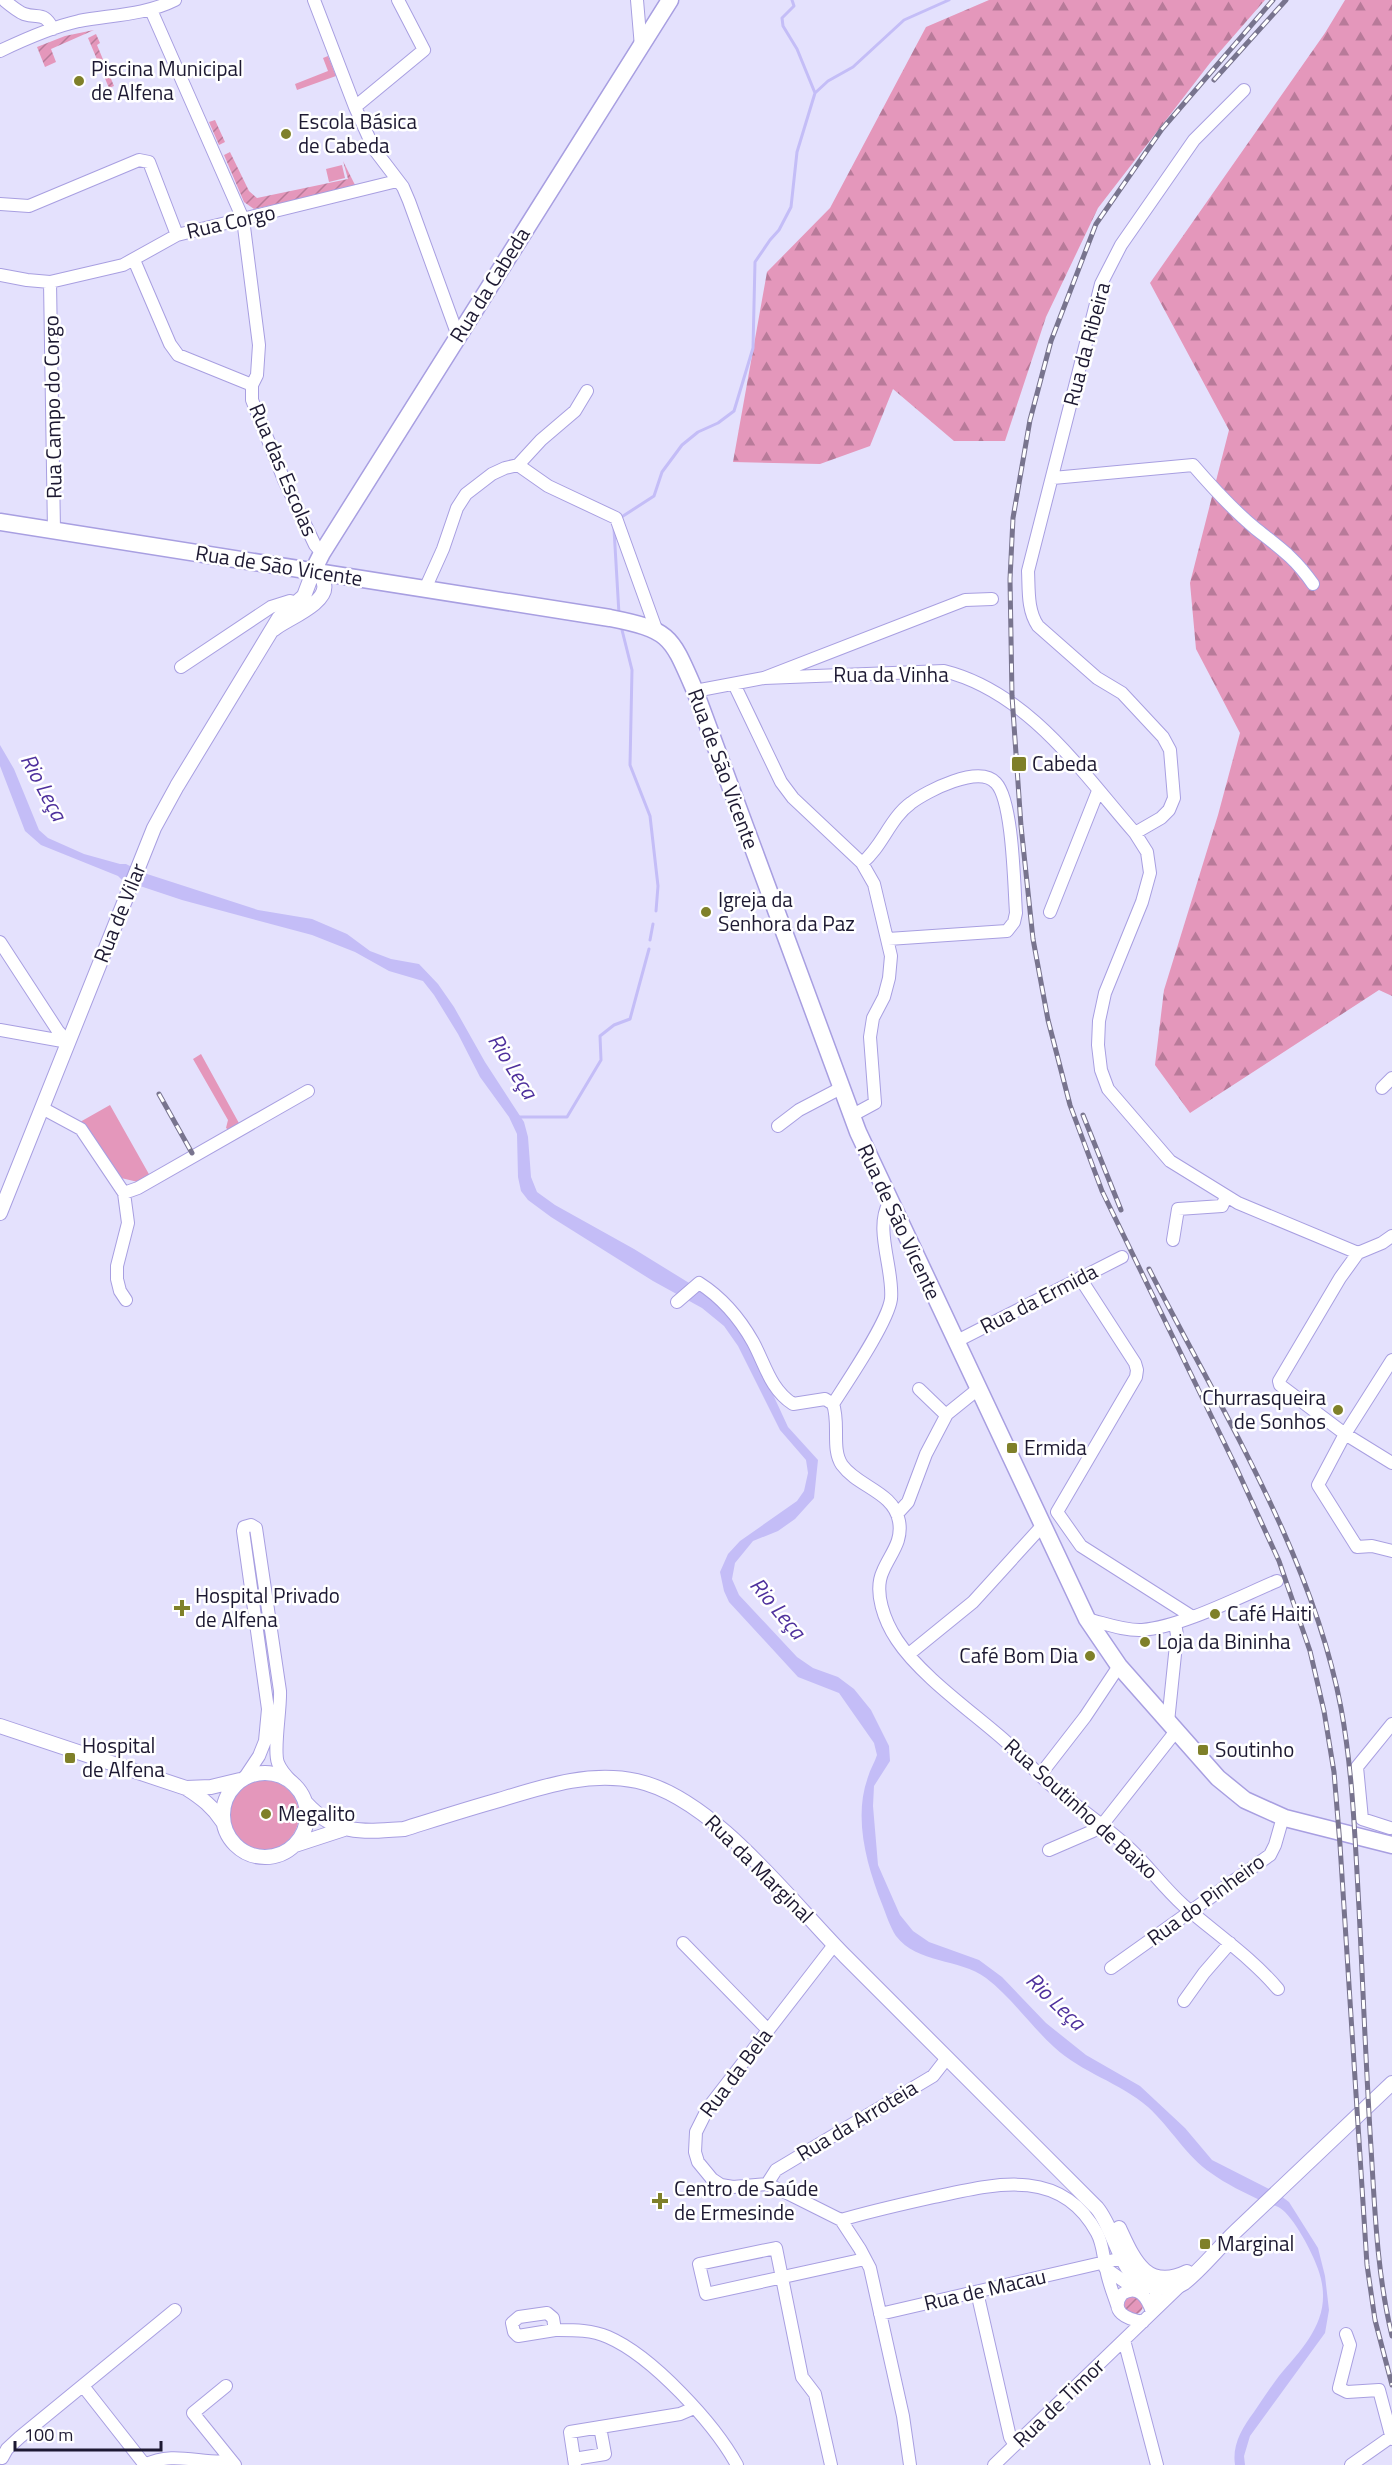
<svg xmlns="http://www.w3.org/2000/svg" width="1392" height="2465" font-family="'Titillium Web',sans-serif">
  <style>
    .green { fill: #e497bb }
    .forest { fill: url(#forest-firs) }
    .garden { fill: url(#garden-furrows) }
    .water { fill: #c4bdf7 }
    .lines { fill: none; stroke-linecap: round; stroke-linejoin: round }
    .stream { stroke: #c4bdf7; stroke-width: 3 }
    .minor-casing { stroke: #a89fe1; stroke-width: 14 }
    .tertiary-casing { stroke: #a89fe1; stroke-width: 16 }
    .secondary-casing { stroke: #a89fe1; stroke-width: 19 }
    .minor { stroke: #fff; stroke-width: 12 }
    .tertiary { stroke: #fff; stroke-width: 14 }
    .secondary { stroke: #fff; stroke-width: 16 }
    .rail-casing { stroke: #78748e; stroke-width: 5 }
    .rail { stroke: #fff; stroke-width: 3; stroke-dasharray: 9; stroke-linecap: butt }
    .poi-dot { fill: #7f8029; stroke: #fff; stroke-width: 2 }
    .labels { text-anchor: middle; stroke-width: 5; stroke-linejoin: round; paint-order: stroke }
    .poi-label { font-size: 21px; fill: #1d1932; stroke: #fff; text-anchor: start }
    .street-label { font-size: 21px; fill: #1d1932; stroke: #fff }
    .water-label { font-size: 22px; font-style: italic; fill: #4f319d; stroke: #fff }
  </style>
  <defs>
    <pattern id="forest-firs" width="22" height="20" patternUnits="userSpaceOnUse" patternTransform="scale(1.5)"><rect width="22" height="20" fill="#e497bb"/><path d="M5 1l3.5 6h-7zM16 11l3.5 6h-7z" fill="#b87a99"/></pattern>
    <pattern id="garden-furrows" width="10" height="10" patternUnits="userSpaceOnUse" patternTransform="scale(1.5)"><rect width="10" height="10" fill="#e497bb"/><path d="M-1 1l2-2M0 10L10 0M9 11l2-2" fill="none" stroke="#b87a99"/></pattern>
  </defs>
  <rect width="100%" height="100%" fill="#e4e1fd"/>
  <!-- green -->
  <path class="green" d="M328 56 336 76 297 90 295 84 328 71 323 58Z
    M342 165 345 178 329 182 326 169Z
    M201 1054 240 1125 230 1131 226 1128 228 1120 193 1059Z
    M110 1105 150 1176 138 1182 121 1178 87 1127 80 1122Z
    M229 1815a35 35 0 1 1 70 0a35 35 0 1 1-70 0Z"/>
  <!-- forest -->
  <path class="forest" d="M989 0H1265L1210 63 1098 208 1046 317 1005 441H954L893 389 870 446 820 464 733 462 767 272 830 208 926 27Z
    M1345 0H1392V996L1379 990 1190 1113 1155 1065 1164 990 1218 815 1240 733 1196 649 1190 583 1229 430 1150 283 1325 33Z"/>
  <!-- garden -->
  <path class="garden" d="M94 30 51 49 56 62 45 67 37 47 65 36Z
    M96 34 100 43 97 45 114 86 109 88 88 38Z
    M215 120 225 142 219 145 209 122Z
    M230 152 249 191 257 198 348 179 343 161 356 187 254 209 244 202 224 155Z
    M1123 2305a10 10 0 1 1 20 0a10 10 0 1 1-20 0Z"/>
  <!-- water -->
  <path class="water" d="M0 745 14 769 39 830 48 838 84 854 120 864H126L144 873 258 910 312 919 347 934 370 951 391 959 419 964 438 984 454 1007 485 1062 524 1122 528 1137 531 1177 537 1192 555 1205 634 1249 707 1294 744 1332 788 1427 818 1460 814 1498 795 1519 778 1531 753 1541 735 1563 732 1579 739 1595 797 1657 813 1668 838 1677 854 1689 871 1710 889 1746 890 1761 874 1786 873 1806 878 1865 900 1915 913 1931 929 1942 979 1960 1002 1977 1046 2023 1086 2055 1140 2086 1185 2128 1212 2160 1277 2193 1289 2202 1318 2248 1325 2276 1329 2310 1325 2333 1250 2436 1244 2456 1245 2465H1235C1232 2445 1242 2428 1254 2412 1262 2400 1270 2388 1279 2376 1306 2344 1335 2316 1318 2269 1313 2254 1294 2217 1280 2208 1275 2205 1268 2204 1262 2201 1245 2193 1226 2184 1211 2173 1186 2156 1171 2128 1148 2107 1119 2082 1082 2073 1054 2047 1030 2025 1012 1998 986 1978 959 1958 917 1964 896 1936 890 1927 886 1914 882 1904 867 1866 853 1818 868 1777 870 1769 875 1762 877 1755L874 1743 839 1693 798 1677 729 1602 724 1591 720 1572 728 1554 740 1541 797 1501 804 1491 808 1473 806 1460 780 1430 738 1346 724 1326 702 1308 653 1281 551 1217 528 1200 521 1191 518 1177 517 1134 509 1117 480 1077 458 1034 434 995 423 981 389 971 355 952 312 935 182 900 122 880 118 876 41 845 25 831 0 766Z"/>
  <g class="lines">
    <!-- stream -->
    <path class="stream" d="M792 0 794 6 782 18 783 26 797 49 815 93
      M620 518 654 496 662 472 682 445 698 432 718 423 734 411 753 348 755 262 770 240 779 230 791 207 797 152 815 93 828 81 853 67 904 20 949 0
      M614 529 619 614
      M621 626 632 670 630 765 650 816 658 886 656 911
      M650 940 653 924
      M518 1117H567L601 1060 600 1036 614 1025 630 1019 649 949"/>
    <defs>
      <path id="minor" d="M4 0C10 5 17 11 24 14 39 19 44 11 53 29
        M314 0 355 107 374 149 403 187 409 201 458 336
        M637 0 641 47
        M151 10 243 219 259 345 257 375 252 385V400L284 480 315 545 322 553
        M0 51C25 39 52 27 79 21 111 15 145 15 175 0
        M1244 90 1194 140 1121 245 1101 284 1028 571C1029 589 1027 610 1038 626L1097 678 1122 693 1163 737 1170 750 1174 798 1169 810 1161 818 1135 833 1147 852 1150 873 1142 902 1105 993 1099 1021 1098 1045 1101 1070 1108 1089 1170 1161 1238 1203 1358 1253
        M355 107 424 50 398 0
        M0 204 29 206 139 160 149 162 177 235
        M134 260 170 344 178 355 252 385
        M0 275 27 280 50 282 123 265 177 235 397 181
        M50 282 54 531
        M518 465 548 486 616 518 656 629
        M1053 478 1193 465C1212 487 1233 510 1256 529 1280 548 1295 558 1313 584
        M425 589 443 549 457 508 466 494 492 474 505 468 518 465 541 440 575 411 587 391
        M181 667 271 607 290 601 297 603
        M764 678 944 671C1028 692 1081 771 1135 833
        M734 684 781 782 793 798 862 863 874 884 891 956 889 978 884 997 873 1018 870 1037 875 1103 851 1116
        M695 691 764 678 965 600 992 599
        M862 863C882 847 890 818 911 803 927 791 979 764 996 783 1013 801 1014 885 1016 913L1014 922 1007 931 888 939
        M1050 912 1098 791
        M0 942 58 1031 68 1042
        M0 1030 68 1042
        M1382 1088 1392 1078
        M42 1108 81 1129 124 1193 128 1223 117 1266V1279L120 1291 126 1300
        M778 1126 799 1110 841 1088
        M124 1193 138 1188 308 1091
        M1392 1236 1382 1243 1358 1253 1340 1278 1279 1381 1280 1385 1345 1434 1392 1463
        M1173 1240 1178 1209 1222 1206 1226 1197
        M677 1302 699 1283C721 1297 740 1319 753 1342 765 1364 770 1389 793 1404L825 1399 833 1404
        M955 1342 1122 1257
        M1392 1360 1345 1434 1318 1485 1357 1547 1372 1546 1392 1551
        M919 1389 946 1415
        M833 1404C840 1424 831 1449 842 1465 858 1487 894 1492 899 1521 903 1542 890 1554 883 1571 873 1592 885 1622 897 1640 920 1675 971 1711 1003 1739 1020 1754 1035 1772 1052 1786 1078 1808 1105 1826 1130 1849 1149 1867 1164 1888 1183 1905 1215 1933 1251 1957 1278 1989
        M833 1404C847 1382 888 1322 891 1299 894 1270 874 1229 889 1203
        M1057 1512 1136 1377 1137 1370 1135 1363 1080 1278
        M1057 1512 1081 1546 1191 1616
        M897 1514 908 1502 926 1454 947 1414 978 1389
        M1087 1619C1104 1623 1124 1631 1142 1630 1181 1627 1239 1597 1277 1581
        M909 1654 973 1602 1043 1525
        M1168 1722 1177 1635 1175 1623
        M1040 1775 1085 1717 1119 1666
        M245 1777 259 1756 265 1741 268 1709 243 1531 244 1527 251 1525 256 1528 280 1691C281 1709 273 1750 278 1763 281 1771 286 1776 292 1782
        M1390 1828 1362 1819 1357 1767 1392 1724
        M1049 1850 1093 1831 1106 1820 1176 1731
        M683 1943 768 2030
        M834 1945 708 2108 696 2132 695 2152 698 2162 712 2179 721 2185 733 2187 767 2184 789 2194 841 2220 860 2249 870 2268 903 2416 910 2465
        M1111 1968 1270 1855 1275 1845 1283 1817
        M1184 2001 1204 1973 1230 1943
        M767 2184 776 2170 933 2076 947 2058
        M841 2220C871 2211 903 2204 934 2197 994 2184 1061 2166 1097 2233 1103 2244 1103 2256 1106 2268 1108 2282 1114 2295 1118 2308
        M1105 2268 1138 2291
        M1153 2280 1156 2292 1154 2309
        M977 2292 1010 2437 1015 2445
        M880 2314 1114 2260H1123L1130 2264
        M1143 2322C1127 2319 1109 2312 1122 2294 1138 2284 1147 2297 1152 2312
        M555 2330 553 2318 547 2313 519 2317 512 2323 514 2332 518 2336 555 2330H558C575 2330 592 2330 608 2337 652 2356 714 2423 737 2465
        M1346 2334 1350 2345 1339 2388 1347 2392 1379 2390 1392 2439
        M1124 2340 1157 2465
        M83 2386 145 2465
        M226 2386 193 2413 235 2465
        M2 2458 7 2449 20 2437 175 2310
        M574 2459 605 2454 600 2427
        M145 2465C173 2450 203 2465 231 2461
        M575 2465 570 2432 680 2414 694 2408
        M831 2465 815 2394 802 2377 776 2248 699 2264 706 2294 865 2259
        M994 2465 1182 2284
        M1351 2465 1391 2437"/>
      <path id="tertiary" d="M0 1213 154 828 177 786 279 618 304 596 310 580 317 572C319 575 324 580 324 584 329 603 286 619 274 629
        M0 1726 186 1788C202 1798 213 1807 223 1822
        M223 1815a42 42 0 1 1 84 0a42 42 0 1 1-84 0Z
        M186 1788 211 1787 240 1780
        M306 1803C335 1835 363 1832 404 1829 436 1819 467 1809 499 1800 545 1786 589 1771 637 1781 714 1798 791 1902 846 1957 930 2041 1013 2125 1097 2208 1116 2231 1119 2275 1149 2286 1159 2289 1175 2289 1184 2283 1202 2269 1219 2247 1236 2231 1288 2182 1340 2133 1392 2083
        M295 1845 344 1829
        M1119 2228C1133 2258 1146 2292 1187 2272"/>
      <path id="secondary" d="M0 522 610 618C671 630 671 636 695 691L858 1132 1087 1619 1119 1666 1218 1778 1245 1800 1285 1818 1392 1845
        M317 572V563L322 553 670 0"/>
    </defs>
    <!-- minor casing -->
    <use href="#minor" class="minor-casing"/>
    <!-- tertiary casing -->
    <use href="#tertiary" class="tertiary-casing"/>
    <!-- secondary casing -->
    <use href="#secondary" class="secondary-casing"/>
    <!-- minor -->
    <use href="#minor" class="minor"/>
    <!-- tertiary -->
    <use href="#tertiary" class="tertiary"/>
    <!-- secondary -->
    <use href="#secondary" class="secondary"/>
    <defs>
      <path id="rail" d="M1273 0 1162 129 1096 224 1051 341 1030 420 1013 518 1010 579 1012 696 1021 826 1033 939 1048 1020 1070 1105 1102 1191 1235 1465 1279 1561 1310 1651 1324 1711 1334 1772 1340 1845 1367 2265 1375 2320 1392 2385
        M1214 80 1286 0
        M159 1094 192 1153
        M1083 1115 1121 1210
        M1149 1269C1220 1408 1312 1554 1341 1708 1353 1773 1355 1841 1359 1908 1363 1988 1366 2068 1371 2148 1375 2211 1377 2274 1392 2336"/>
    </defs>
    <!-- rail casing -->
    <use href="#rail" class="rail-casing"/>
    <!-- rail -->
    <use href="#rail" class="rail"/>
  </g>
  <!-- markers -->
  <g class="poi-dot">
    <circle cx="79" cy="81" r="6"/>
    <circle cx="286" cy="134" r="6"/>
    <rect x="1011" y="756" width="16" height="16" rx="3"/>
    <circle cx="706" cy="912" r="6"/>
    <circle cx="1338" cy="1410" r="6"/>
    <rect x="1006" y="1442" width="12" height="12" rx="3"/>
    <path d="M179 1599h6v6h6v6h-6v6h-6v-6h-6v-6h6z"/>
    <circle cx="1215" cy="1614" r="6"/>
    <circle cx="1145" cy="1642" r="6"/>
    <circle cx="1090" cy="1656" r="6"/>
    <rect x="1197" y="1744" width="12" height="12" rx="3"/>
    <rect x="64" y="1752" width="12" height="12" rx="3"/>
    <circle cx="266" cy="1814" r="6"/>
    <path d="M657 2192h6v6h6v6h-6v6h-6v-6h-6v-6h6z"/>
    <rect x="1199" y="2238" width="12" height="12" rx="3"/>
  </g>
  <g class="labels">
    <!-- poi labels -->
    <g class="poi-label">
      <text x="91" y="76">Piscina Municipal<tspan x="91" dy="24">de Alfena</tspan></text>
      <text x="298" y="129">Escola Básica<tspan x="298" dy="24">de Cabeda</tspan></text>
      <text x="1032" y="771">Cabeda</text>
      <text x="718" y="907">Igreja da<tspan x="718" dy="24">Senhora da Paz</tspan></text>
      <text x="1326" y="1405" text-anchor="end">Churrasqueira<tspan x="1326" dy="24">de Sonhos</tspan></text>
      <text x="1024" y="1455">Ermida</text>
      <text x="195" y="1603">Hospital Privado<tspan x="195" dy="24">de Alfena</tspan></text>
      <text x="1227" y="1621">Café Haiti</text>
      <text x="1157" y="1649">Loja da Bininha</text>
      <text x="1078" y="1663" text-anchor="end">Café Bom Dia</text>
      <text x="82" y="1753">Hospital<tspan x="82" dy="24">de Alfena</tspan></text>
      <text x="1215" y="1757">Soutinho</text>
      <text x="278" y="1821">Megalito</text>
      <text x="674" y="2196">Centro de Saúde<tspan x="674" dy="24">de Ermesinde</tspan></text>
      <text x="1217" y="2251">Marginal</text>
    </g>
    <!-- street labels -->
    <g class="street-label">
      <text transform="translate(231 222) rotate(-13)" y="7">Rua Corgo</text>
      <text transform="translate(490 285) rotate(-58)" y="7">Rua da Cabeda</text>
      <text transform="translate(1087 344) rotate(-75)" y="7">Rua da Ribeira</text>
      <text transform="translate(53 407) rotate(-91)" y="7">Rua Campo do Corgo</text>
      <text transform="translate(283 470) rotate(67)" y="7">Rua das Escolas</text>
      <text transform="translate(279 566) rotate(9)" y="7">Rua de São Vicente</text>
      <text x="891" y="682">Rua da Vinha</text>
      <text transform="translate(723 769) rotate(70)" y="7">Rua de São Vicente</text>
      <text transform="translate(120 913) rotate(-68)" y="7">Rua de Vilar</text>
      <text transform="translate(899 1222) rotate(65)" y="7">Rua de São Vicente</text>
      <text transform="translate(1039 1299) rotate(-27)" y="7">Rua da Ermida</text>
      <text transform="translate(1081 1809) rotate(42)" y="7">Rua Soutinho de Baixo</text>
      <text transform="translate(759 1869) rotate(45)" y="7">Rua da Marginal</text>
      <text transform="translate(1206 1900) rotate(-36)" y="7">Rua do Pinheiro</text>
      <text transform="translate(736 2073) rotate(-53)" y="7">Rua da Bela</text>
      <text transform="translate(857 2121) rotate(-31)" y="7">Rua da Arroteia</text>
      <text transform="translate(985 2290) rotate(-13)" y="7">Rua de Macau</text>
      <text transform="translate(1059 2403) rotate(-44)" y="7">Rua de Timor</text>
    </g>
    <!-- water labels -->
    <g class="water-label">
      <text transform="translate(44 787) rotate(62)" y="8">Rio Leça</text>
      <text transform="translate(513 1066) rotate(58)" y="8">Rio Leça</text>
      <text transform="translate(778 1608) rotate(50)" y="8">Rio Leça</text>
      <text transform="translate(1056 2001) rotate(44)" y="8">Rio Leça</text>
    </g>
  </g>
  <!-- scale -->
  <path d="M15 2441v9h146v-9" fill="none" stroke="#1d1932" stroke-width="3"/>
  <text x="24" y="2441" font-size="18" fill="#1d1932" stroke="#ffffff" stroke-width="4.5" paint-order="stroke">100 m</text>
</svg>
